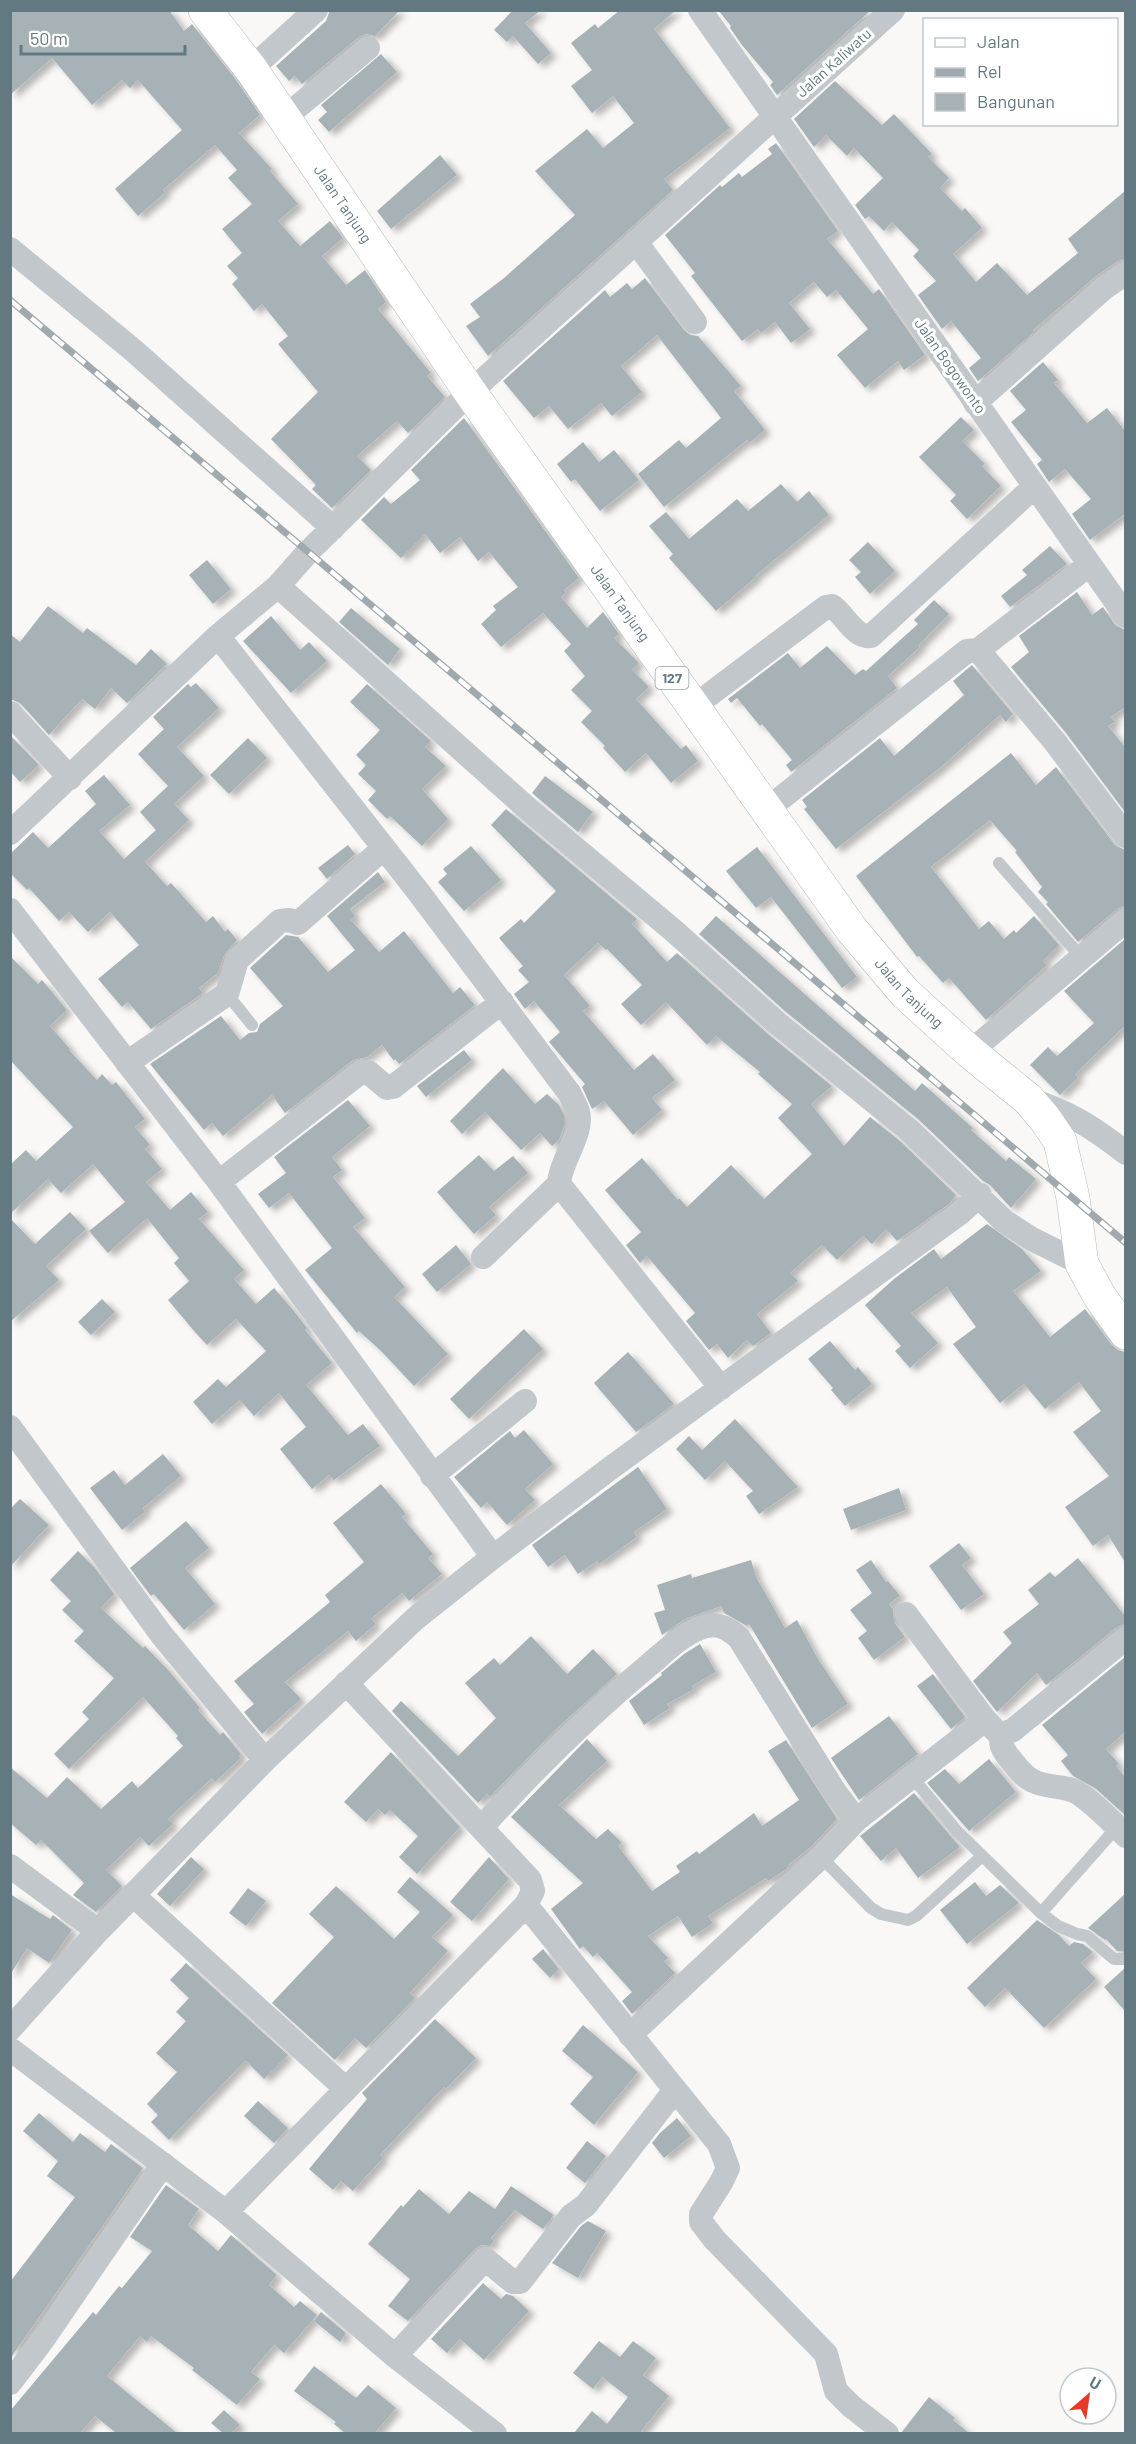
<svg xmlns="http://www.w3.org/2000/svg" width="1136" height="2444" font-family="Barlow,sans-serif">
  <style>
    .building { fill: #a6b2b6; filter: url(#shadow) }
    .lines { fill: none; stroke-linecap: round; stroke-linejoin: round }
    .primary-casing { stroke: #b3babc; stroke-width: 34 }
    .service { stroke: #c1c7ca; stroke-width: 12 }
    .minor { stroke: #c1c7ca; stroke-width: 24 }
    .primary { stroke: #fff; stroke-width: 33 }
    .rail-casing { stroke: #a0aaae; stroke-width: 7 }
    .rail { stroke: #fff; stroke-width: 4.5; stroke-dasharray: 14; stroke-linecap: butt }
    .labels { text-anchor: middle; stroke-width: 6; stroke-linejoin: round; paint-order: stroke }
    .shield { fill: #fff; stroke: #92a1a8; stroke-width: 1.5 }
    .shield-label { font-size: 14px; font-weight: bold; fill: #637982 }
    .street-label { font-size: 15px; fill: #637982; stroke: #fff }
  </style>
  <defs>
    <filter id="shadow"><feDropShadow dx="6" dy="4" stdDeviation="3" flood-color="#0004"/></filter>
  </defs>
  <rect width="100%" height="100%" fill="#f9f8f6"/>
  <!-- building -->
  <path class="building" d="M10 10H169L184 31 192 24 236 80 260 115 239 133 272 169 270 171 298 204 278 221 300 246 330 221 343 238 322 256 346 285 365 270 386 302 378 309 431 373 427 376 445 397 408 433 397 421 357 456 371 470 332 508 312 489 316 485 271 439 318 392 278 344 288 336 262 304 254 311 232 284 238 278 227 266 242 253 222 229 252 204 228 178 237 170 215 145 163 190 165 193 138 216 115 189 182 130 138 80 130 88 122 80 92 105 52 58 10 95Z
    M330 10H400L375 36 366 34 359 37 302 84 295 76 289 81 276 66 326 21Z
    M513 10H541L525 23 551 53 538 64 513 36 507 42 494 30Z
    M620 10H676L654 29 730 128 664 179 673 190 488 356 466 326 480 317 470 304 504 278 575 215 535 171 587 129 603 148 634 123 613 96 592 113 571 86 592 70 571 43 595 24 598 28Z
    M718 10H871L777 95 770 85 773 82 742 45 730 28 731 26Z
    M381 54 397 72 329 132 318 120 327 112 321 105Z
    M835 81 882 125 894 114 932 154 928 157 949 178 940 188 962 211 965 208 982 228 953 254 976 282 997 263 1027 295 1078 253 1068 239 1125 191V259L1118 261 1095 277 1033 330 1034 332 978 381 969 368 981 358 951 321 942 329 918 295 936 281 913 256 919 250 892 222 884 231 869 216 865 219 855 205 883 178 854 148 847 156 826 135 814 147 794 119Z
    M776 143 838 231 827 239 873 294 879 289 925 355 904 370 898 361 865 388 837 355 868 329 836 290 827 297 814 282 789 303 810 329 791 343 775 322 761 333 758 329 742 341 691 276 695 273 665 235 720 185 722 187 739 173 742 177 772 154 768 149Z
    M440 155 457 175 391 229 377 211Z
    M645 278 684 330 690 335 698 336 741 386 734 391 765 430 749 443 747 440 664 507 638 474 679 440 686 448 721 418 657 335 621 366 642 392 612 416 601 403 568 429 549 406 534 418 503 381 605 290 610 297 627 283 632 289Z
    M1043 362 1058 380 1054 383 1087 423 1107 408 1125 431V514L1090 540 1072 514 1091 499 1065 469 1049 482 1037 464 1042 460 1011 422 1026 410 1010 391Z
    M961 417 974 430 962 441 985 464 982 466 1001 486 967 519 950 501 956 495 919 457Z
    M464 418 579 578 564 590 566 593 561 597 587 628 603 612 619 634 614 638 639 663 632 670 649 687 636 699 681 749 686 745 698 761 671 783 646 753 625 772 603 748 605 746 581 722 592 711 571 690 585 676 564 651 571 644 543 613 501 647 481 624 496 610 493 606 518 587 489 552 478 561 460 537 440 553 425 534 401 558 361 520 384 497 391 504 420 480 411 470Z
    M583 442 599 462 614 450 639 480 600 511 575 479 571 482 557 464Z
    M781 484 797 502 809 491 829 515 755 576 756 577 716 611 669 558 673 554 649 526 666 512 689 539 737 499 748 511Z
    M868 542 895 571 870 594 855 577 861 572 849 560Z
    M1050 546 1067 564 1010 607 1001 596 1027 575 1022 570Z
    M207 560 231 589 213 604 189 575Z
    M1077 592 1092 615 1103 607 1115 625 1125 630V707L1111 717 1115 722 1108 726 1125 747V812L1066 733 1011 667 1029 652 1019 636Z
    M934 600 949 614 918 646 920 647 888 676 897 688 791 772 786 765 792 760 762 724 760 726 737 698 731 703 728 699 788 653 800 668 827 646 855 675 863 669 866 671 918 624 914 620Z
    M48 606 83 633 87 628 136 665 151 649 167 664 127 703 111 688 95 709 82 699 49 735 20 703 10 699V634L20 642Z
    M351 608 400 649 388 665 339 622Z
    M271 616 300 650 309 642 327 661 291 693 243 641Z
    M972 665 1013 714 1006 722 1000 715 941 767 836 849 804 809 807 807 802 800 880 738 894 756 964 695 953 681Z
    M196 683 219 708 177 747 204 776 174 804 189 820 145 862 167 886 171 883 206 922 213 916 225 932 228 929 237 940 224 955 218 973 199 988 203 993 151 1029 128 1002 122 1007 98 979 139 945 110 912 88 932 69 912 59 921 29 888 27 890 10 873V854L33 832 48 848 96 804 85 791 104 775 130 805 99 831 124 859 156 830 140 812 168 786 138 754 164 729 153 717 188 684 191 687Z
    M367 684 431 741 425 747 446 766 422 789 448 819 422 846 390 816 387 819 368 800 376 791 358 774 366 765 356 755 380 730 350 702Z
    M10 735 39 765 20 782 10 771Z
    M248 738 267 758 229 794 210 775Z
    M1011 753 1036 785 1056 767 1115 845 1125 850V906L1117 909 1078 942 1046 904 1048 902 1038 892 1042 887 1015 852 1017 851 990 820 931 867 979 929 989 921 1004 939 1014 930 1016 933 1034 916 1059 945 1043 961 1047 965 986 1020 949 978 943 983 919 956 917 957 856 876Z
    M545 776 593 812 578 832 532 793Z
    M506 809 637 919 632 924 667 962 677 953 768 1034 832 1086 811 1104 844 1146 870 1117 900 1141 956 1195 949 1204 897 1241 886 1229 872 1244 863 1236 837 1260 822 1245 790 1273 798 1281 757 1314 771 1333 753 1346 747 1340 728 1358 717 1344 709 1350 686 1321 695 1313 647 1256 640 1263 626 1245 641 1232 605 1190 642 1158 678 1200 679 1198 687 1207 731 1165 764 1199 812 1154 778 1118 792 1104 758 1074 760 1072 716 1036 707 1045 666 1002 641 1025 621 1004 642 985 607 949 606 950 598 943 564 975 590 1006 583 1011 634 1070 653 1054 675 1080 652 1098 662 1110 633 1135 604 1101 592 1109 582 1087 585 1084 549 1042 560 1032 534 1001 525 1009 514 994 529 982 518 970 523 966 499 938 521 919 524 923 556 891 491 825Z
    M348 845 355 854 327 879 318 868Z
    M471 846 501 880 464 911 438 882 447 874 443 869Z
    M757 847 857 977 842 988 771 897 756 908 726 871Z
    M378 872 385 882 350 909 355 916 351 920 379 952 404 931 453 993 460 987 475 1005 399 1064 395 1059 394 1061 382 1045 367 1057 353 1060 285 1113 272 1095 223 1136 212 1123 204 1130 150 1064 221 1016 240 1040 249 1033 257 1032 260 1024 283 1006 250 968 286 935 298 937 328 972 355 950 327 916Z
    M716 916 915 1091 922 1083 973 1128 971 1130 1006 1161 1009 1157 1036 1179 1011 1208 990 1185 983 1181 918 1119 786 1012 699 934Z
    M1125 939V1026L1075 1074 1078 1078 1060 1095 1030 1065 1048 1047 1057 1056 1094 1023 1064 991Z
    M10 956 38 984 42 980 67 1010 50 1026 70 1049 69 1050 97 1080 102 1074 112 1085 116 1082 145 1119 135 1127 150 1145 145 1149 162 1169 146 1182 170 1210 191 1192 208 1212 199 1219 244 1270 234 1279 256 1304 274 1288 293 1310 307 1328 305 1330 332 1363 306 1385 348 1435 363 1424 380 1446 334 1480 329 1475 312 1489 280 1449 306 1427 279 1393 254 1416 240 1400 212 1424 193 1402 218 1379 226 1387 266 1351 236 1319 207 1345 195 1332 168 1300 189 1281 174 1263 179 1258 147 1218 108 1253 89 1231 125 1202 93 1164 61 1193 48 1179 10 1214V1165L26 1150 36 1161 73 1127 10 1060Z
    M464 1050 472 1060 426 1097 417 1086Z
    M503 1068 535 1104 547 1094 559 1105 564 1115V1126L559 1140 552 1146 540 1133 521 1150 485 1112 462 1134 450 1121Z
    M348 1100 370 1126 332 1157 342 1170 333 1177 365 1218 353 1227 405 1287 394 1297 448 1354 414 1386 381 1351 359 1331 357 1333 305 1270 332 1248 289 1193 269 1208 258 1194 286 1173 274 1157Z
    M479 1155 494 1171 513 1156 528 1173 489 1207 496 1215 474 1234 437 1192Z
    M70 1212 86 1229 46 1266 59 1280 10 1322V1218L35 1244Z
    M987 1224 1022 1249 1041 1271 1013 1291 1050 1337 1085 1309 1111 1344 1118 1350 1125 1352V1562L1108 1535 1093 1546 1065 1507 1109 1476 1073 1432 1101 1411 1079 1382 1045 1409 1024 1384 1000 1403 953 1344 976 1327 947 1287 911 1313 938 1343 910 1368 895 1351 901 1346 865 1305 894 1279 934 1249 941 1259Z
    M456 1245 471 1264 437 1292 422 1274Z
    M102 1299 115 1312 91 1335 78 1322Z
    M524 1329 543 1349 469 1419 450 1399Z
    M830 1341 855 1370 858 1367 872 1384 845 1406 831 1390 833 1388 808 1359Z
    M628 1352 674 1404 636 1432 594 1383Z
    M735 1419 798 1487 759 1514 746 1496 753 1491 725 1461 705 1480 676 1449 689 1436 702 1450Z
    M524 1430 553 1464 525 1489 535 1500 507 1525 487 1502 481 1508 454 1477 510 1431 515 1438Z
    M163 1454 181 1476 143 1508 145 1512 122 1530 90 1488 114 1470 125 1485Z
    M638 1467 667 1509 634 1532 637 1537 599 1564 597 1561 578 1574 565 1555 548 1567 532 1545Z
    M381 1484 406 1514 402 1517 433 1554 428 1558 442 1574 409 1601 402 1593 371 1619 376 1624 356 1641 348 1631 285 1682 301 1699 262 1734 244 1712 254 1704 234 1681 330 1602 325 1595 364 1562 333 1523Z
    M899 1488 906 1510 851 1530 843 1509Z
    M20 1499 49 1525 10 1567V1509Z
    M186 1521 209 1548 185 1568 215 1604 184 1630 154 1594 151 1596 130 1568Z
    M959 1543 971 1558 962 1565 984 1594 961 1610 929 1566Z
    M78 1551 95 1568 114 1594 101 1608 143 1648 145 1646 169 1671 200 1708 198 1710 220 1735 223 1732 241 1754 239 1756 241 1758 215 1782 212 1778 168 1819 173 1824 149 1846 140 1837 106 1870 122 1886 96 1912 73 1895 84 1883 41 1840 36 1845 10 1823V1767L47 1798 67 1777 101 1809 132 1781 138 1788 183 1746 176 1738 178 1736 143 1697 69 1769 54 1754 89 1719 82 1712 114 1678 74 1641 84 1631 62 1610 71 1601 50 1580Z
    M1078 1558 1125 1616V1624L1117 1627 1046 1685 1037 1673 997 1712 973 1681 1012 1643 1003 1632 1039 1604 1028 1590 1050 1572 1055 1577Z
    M751 1560 756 1577 785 1628 797 1620 818 1659 848 1704 812 1728 749 1624 747 1626 724 1613 721 1606 685 1619 662 1635 654 1613 665 1610 657 1585 691 1574 692 1578Z
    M871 1560 886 1582 888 1581 900 1596 889 1604 893 1609 894 1622 905 1637 874 1660 858 1638 867 1631 850 1610 872 1593 856 1570Z
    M531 1636 567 1674 593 1649 617 1674 553 1732 490 1797 487 1794 478 1803 392 1711 401 1701 458 1756 496 1718 465 1683 494 1658 500 1665Z
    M700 1644 716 1672 692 1686 694 1689 667 1704 670 1708 644 1725 629 1701 662 1675 661 1673 684 1654Z
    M1125 1657V1732L1106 1749 1119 1764 1116 1766 1125 1777V1815L1095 1788 1073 1776 1061 1761 1068 1755 1042 1725Z
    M933 1674 965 1717 951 1729 917 1686Z
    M889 1716 918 1754 859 1800 831 1758Z
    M587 1739 607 1761 559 1805 596 1839 608 1829 622 1843 618 1846 652 1891 680 1872 676 1866 697 1851 699 1854 754 1813 762 1826 799 1800 768 1751 786 1740 837 1819 811 1847 788 1865 787 1869 768 1881 766 1878 708 1916 713 1923 692 1937 678 1916 648 1936 668 1958 664 1961 675 1973 632 2014 622 2001 632 1992 597 1953 593 1957 583 1946 580 1949 551 1909 583 1883 511 1817Z
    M391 1752 460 1827 417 1874 399 1857 418 1836 390 1810 385 1815 378 1809 366 1822 344 1802Z
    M989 1759 1016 1792 969 1831 927 1783 945 1769 959 1784Z
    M914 1793 960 1847 918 1878 896 1848 881 1861 860 1836Z
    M191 1857 204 1869 170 1906 157 1894Z
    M489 1857 509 1879 472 1921 450 1902Z
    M410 1877 453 1915 432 1937 448 1951 410 1993 415 1998 366 2048 355 2038 335 2060 272 2003 334 1937 309 1914 336 1886 394 1939 420 1912 397 1892Z
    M975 1882 986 1896 1000 1885 1019 1903 967 1944 940 1910Z
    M248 1888 266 1901 246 1926 229 1913Z
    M10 1894 50 1919 53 1915 72 1930 49 1963 27 1948 10 1975Z
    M1125 1894V1951H1117L1106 1939 1105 1940 1088 1928Z
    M1037 1920 1059 1935 1069 1946 1074 1942 1083 1944 1093 1952 1081 1963 1096 1979 1044 2028 1005 1988 985 2007 967 1988Z
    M543 1949 559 1969 550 1978 532 1959Z
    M186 1963 288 2055 264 2079 246 2061 244 2062 169 2140 151 2122 158 2115 147 2104 177 2072 156 2053 186 2021 176 2012 189 1998 170 1980Z
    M1125 1968V2011L1104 1987Z
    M435 2019 476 2058 446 2089 444 2087 380 2155 383 2158 353 2191 341 2181 333 2190 309 2169 367 2099 362 2093Z
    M583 2025 638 2072 594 2125 570 2104 593 2077 562 2051Z
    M258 2101 288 2128 274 2143 244 2116Z
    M39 2113 73 2142 80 2133 105 2152 111 2144 143 2168 10 2359V2282L75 2197 47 2176 58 2161 23 2131Z
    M677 2118 691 2136 664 2158 652 2143 660 2133Z
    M587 2141 606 2156 585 2183 566 2168Z
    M166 2185 199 2209 188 2225 218 2251 231 2235 277 2275 269 2285 294 2307 300 2301 317 2315 284 2353 274 2345 251 2372 260 2379 237 2405 192 2370 194 2368 151 2336 147 2342 140 2336 107 2376 177 2433H116L95 2416 80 2433H10V2411L93 2312 96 2315 119 2286 122 2288 152 2251 130 2237Z
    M511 2186 554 2215 543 2229 515 2210 491 2238 494 2241 490 2246 481 2245 475 2249 408 2321 388 2306 410 2279 368 2244 401 2205 403 2207 419 2189 449 2214 469 2191 495 2209Z
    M588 2221 606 2231 578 2278 552 2263 581 2226Z
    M483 2283 501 2299 506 2294 513 2296 529 2311 484 2360 460 2339 447 2353 431 2339Z
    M321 2312 346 2333 340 2342 314 2321Z
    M599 2341 620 2357 633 2341 656 2358 643 2375 669 2396 640 2433H574L592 2411 607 2424 628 2397 602 2377 593 2389 573 2373Z
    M314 2366 356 2398 368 2385 396 2408 375 2433H345L334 2424 336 2422 294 2391Z
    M929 2397 955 2418 953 2420 969 2433H901Z
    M224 2410 240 2425 231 2433H223L211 2423Z"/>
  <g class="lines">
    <defs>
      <g id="primary">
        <path id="s1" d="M205 10 251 69 470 392 852 930 905 993 970 1052 1028 1099 1045 1119 1060 1141 1073 1198 1082 1264 1100 1297 1126 1333"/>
      </g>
    </defs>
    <!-- primary casing -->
    <use href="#primary" class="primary-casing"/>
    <!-- service -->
    <path class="service" d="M999 863 1081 957
      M227 994 252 1025
      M912 1777 957 1831 1041 1913 1058 1926 1077 1934 1087 1936 1114 1959H1126
      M821 1857 871 1908 881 1914 908 1920 916 1916 982 1856
      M1041 1913 1117 1827"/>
    <!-- minor -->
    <path class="minor" d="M700 10 1126 616
      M251 69 316 10
      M284 118 368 48
      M636 242 695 322
      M10 249 133 350 333 528
      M975 403 1104 288 1126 273
      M278 586 527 808 674 931 777 1023 909 1130 1004 1221 1032 1239 1082 1264
      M218 636 420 894 570 1094C572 1100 577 1106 578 1112 584 1133 560 1161 559 1184L721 1388
      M978 650 1055 742 1126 836
      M693 707 826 607 832 606C844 614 855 639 871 636L1034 487
      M10 713 70 778
      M766 810 967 651 978 650 1089 565
      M10 833 218 636 278 586 308 552 470 392 893 10
      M10 910 219 1182 493 1557 612 1467 960 1213 980 1195
      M970 1052 1126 920
      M127 1063 227 994 237 960 280 921 289 920 298 923 384 848
      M1028 1099C1069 1112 1091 1126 1126 1153
      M219 1182 362 1071 368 1072 387 1088 393 1087 502 1002
      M483 1257 559 1184
      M10 1427 161 1634 265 1760
      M432 1476 525 1401
      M906 1614 985 1720 996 1731 1003 1734 1013 1730 1126 1638
      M1003 1734C999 1742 1002 1748 1007 1755 1015 1764 1022 1776 1033 1781 1048 1789 1067 1784 1081 1795 1097 1806 1112 1822 1126 1836
      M482 1827C534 1769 590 1714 649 1665 666 1651 684 1632 706 1626 719 1623 729 1629 739 1638L835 1792 856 1820
      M10 1866 98 1931
      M133 1895 346 2089
      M526 1905 719 2144 728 2168 722 2181 701 2214V2222L714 2239 826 2354 836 2391 851 2406 887 2434
      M10 2029 98 1931 265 1760 416 1618 493 1557
      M630 2035 821 1857 856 1820 985 1720
      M10 2049 226 2212 395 2356 495 2434
      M226 2212 526 1905 533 1891 530 1880 346 1683
      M395 2356 485 2259 513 2282H520L571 2216 586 2205 675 2090
      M10 2383 42 2341 163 2164"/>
    <!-- primary -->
    <use href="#primary" class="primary"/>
    <defs>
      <path id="rail" d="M10 300 1126 1243"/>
    </defs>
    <!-- rail casing -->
    <use href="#rail" class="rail-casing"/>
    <!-- rail -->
    <use href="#rail" class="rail"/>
  </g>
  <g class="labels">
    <!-- shield labels -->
    <rect class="shield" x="655.5" y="667" width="33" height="22" rx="4.5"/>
    <g class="shield-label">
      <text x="672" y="683">127</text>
    </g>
    <!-- street labels -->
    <g class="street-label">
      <text transform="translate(834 63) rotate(-42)" y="5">Jalan Kaliwatu</text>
      <text dy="5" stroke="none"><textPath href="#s1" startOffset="238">Jalan Tanjung</textPath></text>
      <text transform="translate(950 366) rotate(55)" y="5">Jalan Bogowonto</text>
      <text dy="5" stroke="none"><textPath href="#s1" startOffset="724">Jalan Tanjung</textPath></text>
      <text dy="5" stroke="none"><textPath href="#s1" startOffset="1210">Jalan Tanjung</textPath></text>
    </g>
  </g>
  <!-- border -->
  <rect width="1136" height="2444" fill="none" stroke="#637982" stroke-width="24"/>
  <!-- legend -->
  <rect x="923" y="18" width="195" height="108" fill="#ffffff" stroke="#c1c9cd" stroke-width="1.5"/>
  <rect x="935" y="38" width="30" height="9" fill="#ffffff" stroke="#c1c9cd" stroke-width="1.5"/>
  <text x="977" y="48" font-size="18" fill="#637982">Jalan</text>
  <rect x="935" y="68" width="30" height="9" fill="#a0aaae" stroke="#c1c9cd" stroke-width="1.5"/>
  <text x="977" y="78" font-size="18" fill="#637982">Rel</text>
  <rect x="935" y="93" width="30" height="18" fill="#a6b2b6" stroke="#c1c9cd" stroke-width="1.5"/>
  <text x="977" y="108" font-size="18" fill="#637982">Bangunan</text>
  <!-- north arrow -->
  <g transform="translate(1088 2396) rotate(29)"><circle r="28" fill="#ffffff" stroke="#c1c9cd" stroke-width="1.5"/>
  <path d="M0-4.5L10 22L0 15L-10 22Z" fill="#e73928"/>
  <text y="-9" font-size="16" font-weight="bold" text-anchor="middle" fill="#637982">U</text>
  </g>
  <!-- scale -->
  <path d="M21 45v9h164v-9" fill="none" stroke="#637982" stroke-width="3"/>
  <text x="30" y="45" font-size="18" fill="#637982" stroke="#ffffff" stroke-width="4.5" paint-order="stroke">50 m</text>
</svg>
